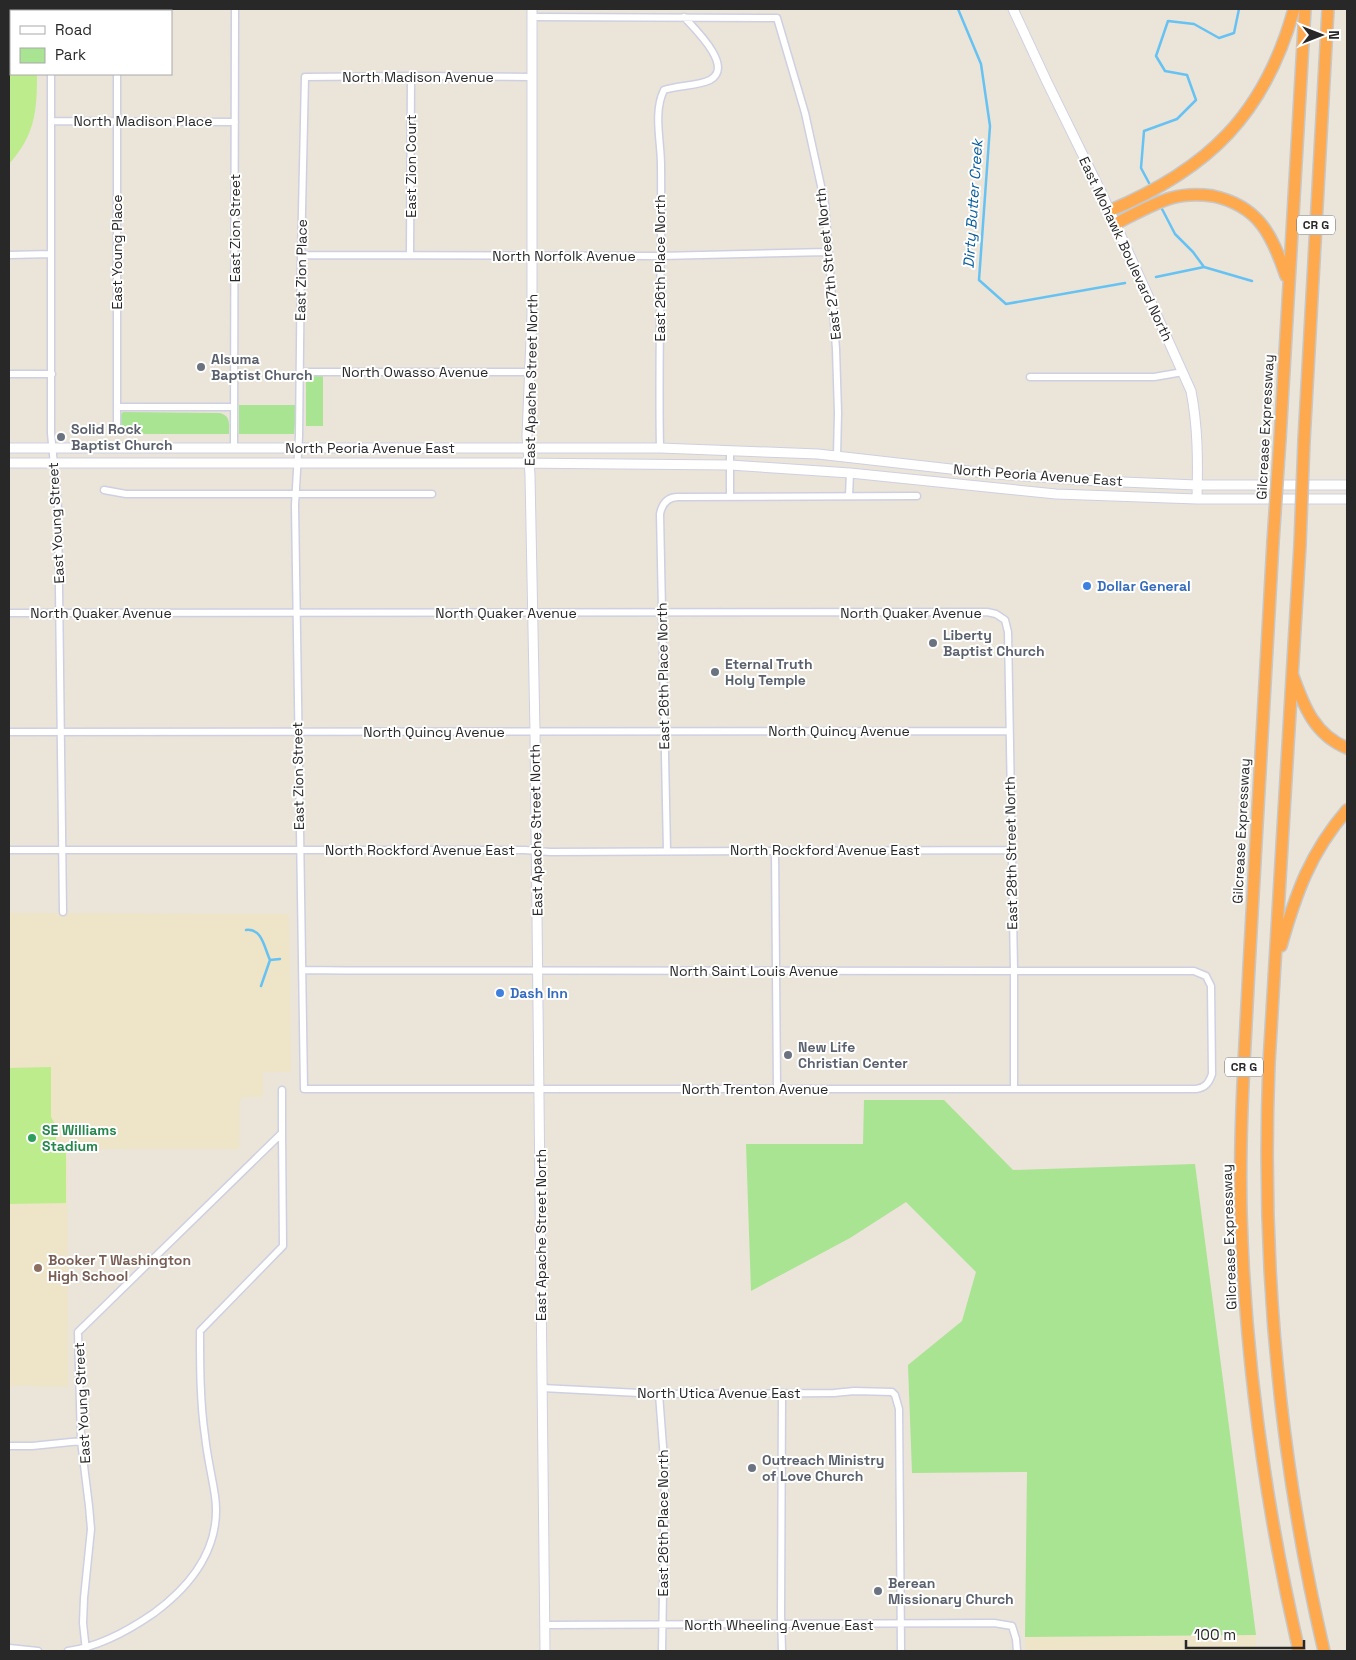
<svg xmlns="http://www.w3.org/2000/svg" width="1356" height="1660" font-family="'Space Grotesk',sans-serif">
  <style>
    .education { fill: #eee4c7 }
    .green { fill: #a8e492 }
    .pitch { fill: #bdec8d }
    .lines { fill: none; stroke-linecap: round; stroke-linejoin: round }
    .stream { stroke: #66c2f2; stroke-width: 2.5 }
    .street-casing { stroke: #ced0e2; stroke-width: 9 }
    .secondary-casing { stroke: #ced0e2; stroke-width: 11 }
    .highway-casing { stroke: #c7c7c7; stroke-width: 14 }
    .street { stroke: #fff; stroke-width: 6 }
    .secondary { stroke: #fff; stroke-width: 9 }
    .highway { stroke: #ffa94f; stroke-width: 11 }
    .highway-bridge-casing { stroke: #c7c7c7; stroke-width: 14; stroke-linecap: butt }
    .highway-bridge { stroke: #ffa94f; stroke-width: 11 }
    .worship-dot { fill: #6b7280; stroke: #fff; stroke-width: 2 }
    .shop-dot { fill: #3f7fe0; stroke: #fff; stroke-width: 2 }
    .leisure-dot { fill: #2e9e5b; stroke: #fff; stroke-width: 2 }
    .education-dot { fill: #8d6e63; stroke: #fff; stroke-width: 2 }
    .labels { text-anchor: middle; stroke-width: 4; stroke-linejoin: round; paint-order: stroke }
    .shield { fill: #fff; stroke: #686868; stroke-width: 1 }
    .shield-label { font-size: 12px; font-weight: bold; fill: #282828 }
    .street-label { font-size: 14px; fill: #282828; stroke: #fff }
    .worship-label { font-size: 14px; font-weight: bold; fill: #5b616d; stroke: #fff; text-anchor: start }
    .shop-label { font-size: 14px; font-weight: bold; fill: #366cbe; stroke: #fff; text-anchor: start }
    .leisure-label { font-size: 14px; font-weight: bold; fill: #27864d; stroke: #fff; text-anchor: start }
    .education-label { font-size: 14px; font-weight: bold; fill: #785e54; stroke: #fff; text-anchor: start }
    .water-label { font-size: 15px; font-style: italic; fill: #095d9b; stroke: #fff }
  </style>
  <rect width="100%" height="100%" fill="#ebe4d8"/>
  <!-- education -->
  <path class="education" d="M9 913 289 914 291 1072H263V1097H243L240 1101 239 1149H67L68 1387 9 1386Z
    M1256 1635V1651H1026L1025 1637Z"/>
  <!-- green -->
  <path class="green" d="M306 376H323V426H306Z
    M239 405H297L294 434H239Z
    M123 412 220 413C231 416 229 424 229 434H120V415Z
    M864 1100H944L1013 1170 1195 1164 1256 1635 1025 1637 1027 1472 912 1473 908 1365 962 1321 976 1272 906 1202 850 1238 751 1291 746 1144H863Z"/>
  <!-- pitch -->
  <path class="pitch" d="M9 60H11V74H37C37 112 35 135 9 164Z
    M51 1067V1117L56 1126V1149H66V1203L9 1204V1068Z"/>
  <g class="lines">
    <!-- stream -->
    <path class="stream" d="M958 9 981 64 990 126 979 280 1006 304 1125 283
      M1149 183 1141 168 1144 131 1177 119 1196 100 1187 75 1165 71 1156 56 1168 21 1194 24 1219 38 1234 33 1239 9
      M1161 207 1175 234 1193 252 1204 267
      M1156 277 1204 267 1252 281
      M246 930C262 928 264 947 270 960L280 959
      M261 986 270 960"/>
    <defs>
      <path id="street" d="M117 9V11
        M51 11V9
        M532 17 777 18 805 113 825 204 836 349 838 413 837 456
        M9 23H11
        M51 74V433L58 508 63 912
        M51 121 235 122
        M9 255 51 254
        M301 255 660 256 827 252
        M410 255 411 76
        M300 372H530
        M9 374H52
        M1030 377H1154L1183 372
        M117 407H234
        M117 431V74
        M234 448 235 9
        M660 448C658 354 662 259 661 165 661 141 653 112 664 90 679 85 698 86 710 80 735 67 694 28 684 17
        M104 490 126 494H432
        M849 496 850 473
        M730 497V450
        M9 613 987 612 996 614 1005 620 1008 632 1014 970V1089
        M9 732 1009 731
        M9 850H525L550 852 1011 850
        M775 850 777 1089
        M667 851 660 514C662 504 667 497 678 497L917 496
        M302 970C599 973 896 969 1194 971L1206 976 1211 986 1212 1074C1209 1083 1205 1088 1196 1089H304L295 505 299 436 301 255 305 77 411 76 532 77
        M542 1388 659 1394 834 1393 854 1391 892 1392 895 1395 899 1409 901 1651
        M782 1393 781 1615 782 1651
        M659 1394 665 1473 662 1651
        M9 1446H32L81 1441
        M544 1625 994 1623 1012 1626 1016 1639 1017 1651
        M9 1648 38 1651
        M68 1651C99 1647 128 1631 154 1613 192 1585 222 1546 215 1496 212 1476 207 1456 205 1436 200 1402 200 1365 200 1331L283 1246 282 1133
        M86 1651 83 1623 84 1598 91 1529 89 1506 81 1441 78 1332 282 1133V1090"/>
      <path id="secondary" d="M532 9V315L527 436 530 475 535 732 545 1651
        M1013 9 1047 82 1103 196 1191 391C1198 427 1198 462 1197 499
        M9 448H660L818 454 995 474 1098 481 1197 485H1347
        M9 463H513L730 465 850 473 1056 494 1197 499H1347"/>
      <path id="highway" d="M1109 211C1209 169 1265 114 1294 9
        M1115 224C1133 215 1152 204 1171 198 1185 194 1199 194 1213 196 1259 206 1272 235 1286 276
        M1280 439 1305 9
        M1304 441 1328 9
        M1273 542C1265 684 1256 826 1249 967 1245 1049 1239 1131 1241 1213 1245 1361 1266 1508 1299 1651
        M1300 545 1269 1063C1261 1260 1279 1459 1324 1651
        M1293 676C1304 707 1315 735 1347 748
        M1281 946C1296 893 1310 853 1347 810"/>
    </defs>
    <!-- street casing -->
    <use href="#street" class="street-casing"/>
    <!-- secondary casing -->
    <use href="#secondary" class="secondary-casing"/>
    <!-- highway casing -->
    <use href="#highway" class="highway-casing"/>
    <!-- street -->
    <use href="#street" class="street"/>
    <!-- secondary -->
    <use href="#secondary" class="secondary"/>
    <!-- highway -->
    <use href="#highway" class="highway"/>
    <defs>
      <path id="highway-bridge" d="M1273 542 1280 439
        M1300 545 1304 441"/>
    </defs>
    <!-- highway-bridge casing -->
    <use href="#highway-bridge" class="highway-bridge-casing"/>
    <!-- highway-bridge -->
    <use href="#highway-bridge" class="highway-bridge"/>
  </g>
  <!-- markers -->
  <g class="worship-dot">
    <circle cx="201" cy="367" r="5"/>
    <circle cx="61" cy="437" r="5"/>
    <circle cx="933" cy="643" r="5"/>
    <circle cx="715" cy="672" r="5"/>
    <circle cx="788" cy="1055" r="5"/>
    <circle cx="752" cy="1468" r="5"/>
    <circle cx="878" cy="1591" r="5"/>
  </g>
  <g class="shop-dot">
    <circle cx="1087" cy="586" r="5"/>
    <circle cx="500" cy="993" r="5"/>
  </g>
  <circle class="leisure-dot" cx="32" cy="1138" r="5"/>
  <circle class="education-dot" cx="38" cy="1268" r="5"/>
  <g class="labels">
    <!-- shield labels -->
    <g class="shield">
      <rect x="1297" y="215.5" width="38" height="19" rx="4"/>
      <rect x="1225" y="1057.5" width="38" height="19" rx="4"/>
    </g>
    <g class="shield-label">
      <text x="1316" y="229">CR G</text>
      <text x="1244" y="1071">CR G</text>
    </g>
    <!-- street labels -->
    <g class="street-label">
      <text x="418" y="82">North Madison Avenue</text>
      <text x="143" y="126">North Madison Place</text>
      <text transform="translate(411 166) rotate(-90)" y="5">East Zion Court</text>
      <text transform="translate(235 228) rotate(-90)" y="5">East Zion Street</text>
      <text transform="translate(1126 249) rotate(65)" y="5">East Mohawk Boulevard North</text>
      <text transform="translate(117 252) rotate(-90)" y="5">East Young Place</text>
      <text x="564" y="261">North Norfolk Avenue</text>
      <text transform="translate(828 264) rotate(-96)" y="5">East 27th Street North</text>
      <text transform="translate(660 268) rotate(-90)" y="5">East 26th Place North</text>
      <text transform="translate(301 270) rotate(-89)" y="5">East Zion Place</text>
      <text x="415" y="377">North Owasso Avenue</text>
      <text transform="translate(531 380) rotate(-89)" y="5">East Apache Street North</text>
      <text transform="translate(1265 427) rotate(-87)" y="5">Gilcrease Expressway</text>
      <text x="370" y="453">North Peoria Avenue East</text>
      <text transform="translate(1038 475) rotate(4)" y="5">North Peoria Avenue East</text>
      <text transform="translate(56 523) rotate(-93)" y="5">East Young Street</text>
      <text x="101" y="618">North Quaker Avenue</text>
      <text x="506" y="618">North Quaker Avenue</text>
      <text x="911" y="618">North Quaker Avenue</text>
      <text transform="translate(663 676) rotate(-91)" y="5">East 26th Place North</text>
      <text x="839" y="736">North Quincy Avenue</text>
      <text x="434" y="737">North Quincy Avenue</text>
      <text transform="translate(298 776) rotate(-91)" y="5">East Zion Street</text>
      <text transform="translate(536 830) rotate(-91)" y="5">East Apache Street North</text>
      <text transform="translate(1241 831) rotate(-87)" y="5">Gilcrease Expressway</text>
      <text x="420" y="855">North Rockford Avenue East</text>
      <text x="825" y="855">North Rockford Avenue East</text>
      <text transform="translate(1011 853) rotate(-91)" y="5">East 28th Street North</text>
      <text x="754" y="976">North Saint Louis Avenue</text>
      <text x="755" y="1094">North Trenton Avenue</text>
      <text transform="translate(541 1235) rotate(-90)" y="5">East Apache Street North</text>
      <text transform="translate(1229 1237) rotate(-92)" y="5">Gilcrease Expressway</text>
      <text x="719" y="1398">North Utica Avenue East</text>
      <text transform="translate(82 1403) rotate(-93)" y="5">East Young Street</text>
      <text transform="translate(663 1523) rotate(-90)" y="5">East 26th Place North</text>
      <text x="779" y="1630">North Wheeling Avenue East</text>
    </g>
    <!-- worship labels -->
    <g class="worship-label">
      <text x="211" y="364">Alsuma<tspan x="211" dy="16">Baptist Church</tspan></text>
      <text x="71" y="434">Solid Rock<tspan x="71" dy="16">Baptist Church</tspan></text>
      <text x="943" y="640">Liberty<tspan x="943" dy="16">Baptist Church</tspan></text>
      <text x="725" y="669">Eternal Truth<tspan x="725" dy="16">Holy Temple</tspan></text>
      <text x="798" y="1052">New Life<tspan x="798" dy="16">Christian Center</tspan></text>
      <text x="762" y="1465">Outreach Ministry<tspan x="762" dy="16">of Love Church</tspan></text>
      <text x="888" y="1588">Berean<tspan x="888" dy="16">Missionary Church</tspan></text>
    </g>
    <!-- shop labels -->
    <g class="shop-label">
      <text x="1097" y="591">Dollar General</text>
      <text x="510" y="998">Dash Inn</text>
    </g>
    <!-- leisure labels -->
    <g class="leisure-label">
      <text x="42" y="1135">SE Williams<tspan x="42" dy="16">Stadium</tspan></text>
    </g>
    <!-- education labels -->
    <g class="education-label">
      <text x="48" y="1265">Booker T Washington<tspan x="48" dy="16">High School</tspan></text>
    </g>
    <!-- water labels -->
    <g class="water-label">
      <text transform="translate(973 204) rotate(-86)" y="5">Dirty Butter Creek</text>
    </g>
  </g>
  <!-- border -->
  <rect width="1356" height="1660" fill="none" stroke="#282828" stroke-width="20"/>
  <!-- legend -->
  <rect x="10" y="10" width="162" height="65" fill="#ffffff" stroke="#a9a9a9"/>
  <rect x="20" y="26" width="25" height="8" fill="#ffffff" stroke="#a9a9a9"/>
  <text x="55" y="35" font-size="15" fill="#282828">Road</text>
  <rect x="20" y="48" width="25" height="15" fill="#a8e492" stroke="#a9a9a9"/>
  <text x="55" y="60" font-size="15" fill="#282828">Park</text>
  <!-- north arrow -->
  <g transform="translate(1321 35) rotate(90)" stroke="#ffffff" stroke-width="4" paint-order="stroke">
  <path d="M0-4L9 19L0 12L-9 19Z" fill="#282828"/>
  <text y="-8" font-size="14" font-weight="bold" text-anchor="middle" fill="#282828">N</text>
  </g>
  <!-- scale -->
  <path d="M1186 1640v8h118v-8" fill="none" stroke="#282828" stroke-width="2.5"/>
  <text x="1194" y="1640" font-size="15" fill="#282828" stroke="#ffffff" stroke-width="4" paint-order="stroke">100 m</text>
</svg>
